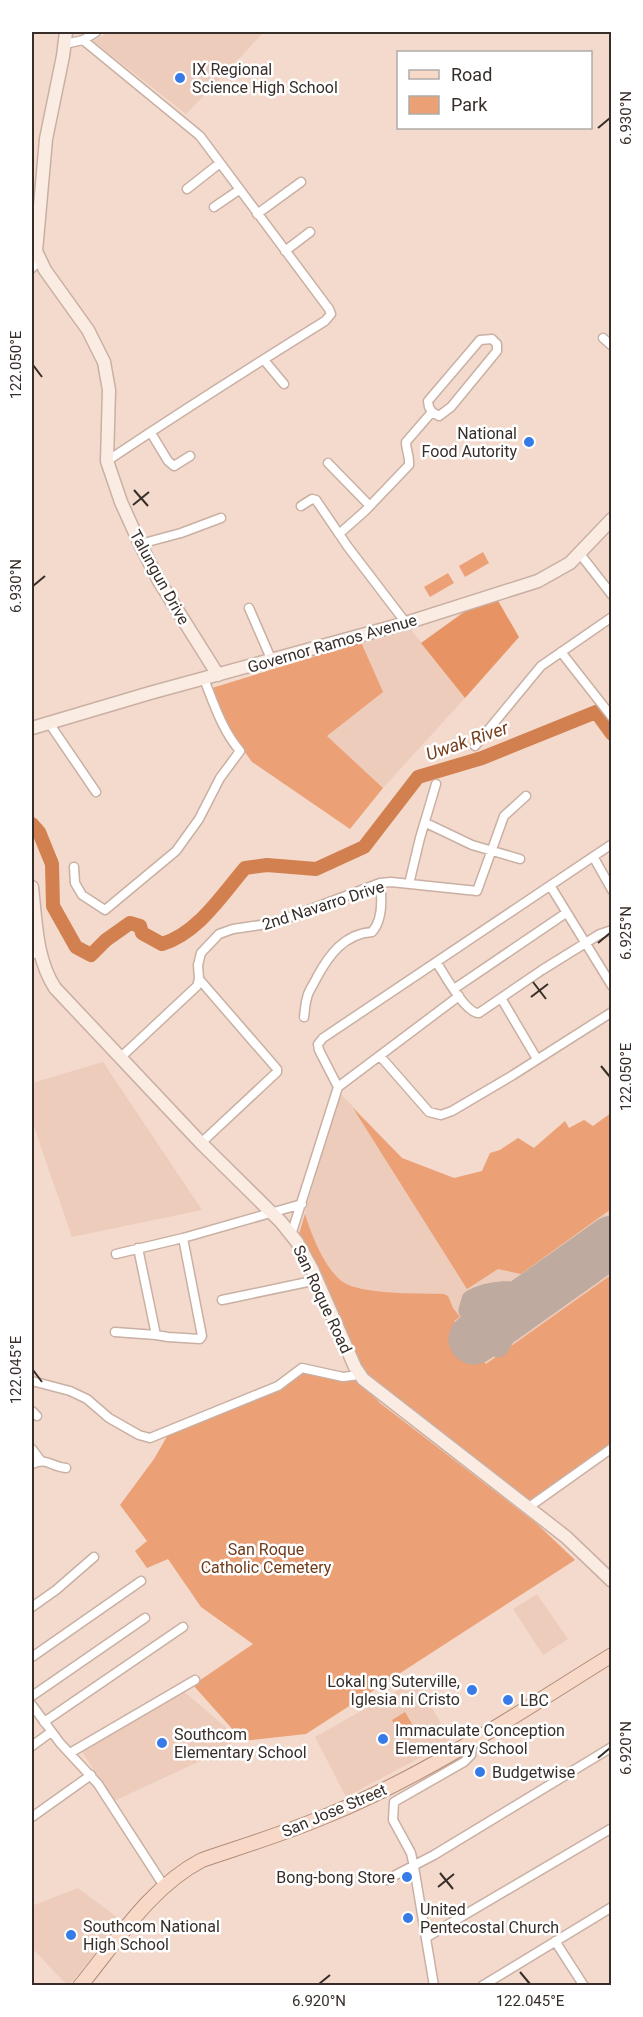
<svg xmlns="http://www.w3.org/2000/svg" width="643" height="2017" font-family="Roboto,sans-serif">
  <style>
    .built { fill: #edccbb }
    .green { fill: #eba076 }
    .forest { fill: #e79364 }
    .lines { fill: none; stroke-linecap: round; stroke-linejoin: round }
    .river { stroke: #d28050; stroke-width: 14 }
    .taxiway { stroke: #beaa9e; stroke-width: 21 }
    .runway { stroke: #beaa9e; stroke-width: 51 }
    .street-casing { stroke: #c9b0a3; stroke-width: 11 }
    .secondary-casing { stroke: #c9b0a3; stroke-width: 15 }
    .primary-casing { stroke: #b28c78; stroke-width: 16 }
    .street { stroke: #fff; stroke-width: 8 }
    .secondary { stroke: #fbece3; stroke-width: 12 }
    .primary { stroke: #f8d8c7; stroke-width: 14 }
    .ticks { fill: none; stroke: #382e29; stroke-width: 2 }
    .poi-dot { fill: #377be8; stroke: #fff; stroke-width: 2 }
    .labels { text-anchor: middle; stroke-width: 5; stroke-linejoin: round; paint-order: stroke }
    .poi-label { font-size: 16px; fill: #382e29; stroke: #fff; text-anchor: start }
    .street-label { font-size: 16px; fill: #382e29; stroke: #fff }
    .park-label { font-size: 16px; fill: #703a18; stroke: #fff }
    .water-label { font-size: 18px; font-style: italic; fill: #763f1d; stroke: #fff }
    .neatline { fill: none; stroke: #382e29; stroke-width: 2 }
    .ticks-label { font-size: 15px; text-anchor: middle; fill: #382e29 }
  </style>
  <rect width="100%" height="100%" fill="#f3dacc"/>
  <!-- built -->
  <path class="built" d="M109 32H264L186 114 93 41Z
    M408 626 465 698 383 788 327 736 382 692 361 642Z
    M103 1062 202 1210 72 1237 32 1121V1083Z
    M339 1092 402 1158 454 1178 482 1171 490 1153 500 1150 518 1138 534 1148 565 1121 569 1128 584 1120 593 1126 611 1113V1443L530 1500 368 1374 360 1364 319 1267 299 1234Z
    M537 1594 568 1639 543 1655 513 1609Z
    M416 1680 451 1741 346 1797 315 1737Z
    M181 1689 236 1736 226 1749 114 1801 81 1750Z
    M78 1888 122 1921 69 1985H67L32 1948V1906Z"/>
  <!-- green -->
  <path class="green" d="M483 552 489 563 465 577 459 566Z
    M448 573 454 583 430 597 424 587Z
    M361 642 383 692 327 736 383 788 350 829 252 762 227 727 212 688Z
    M353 1108 402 1158 454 1178 482 1171 490 1153 500 1150 518 1138 534 1148 565 1121 569 1128 584 1120 593 1126 611 1113V1209L521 1274 498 1269 467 1289Z
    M305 1214C311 1234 325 1270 343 1282 362 1295 420 1293 444 1294L448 1296 453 1308 460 1317 454 1321 486 1364 611 1275V1443L530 1500 368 1374 360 1364 319 1267 299 1234Z
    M306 1371 357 1379 380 1403 536 1523 575 1560 306 1734 243 1741 193 1685 253 1644 201 1607 168 1559 147 1568 135 1551 147 1541 120 1505 154 1459 169 1433 287 1385 299 1372Z
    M405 1712 418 1734 404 1742 392 1720Z"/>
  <!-- forest -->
  <path class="forest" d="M497 599 519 637 465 698 421 643 471 607Z"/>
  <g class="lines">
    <!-- river -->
    <path class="river" d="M32 824 39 832 52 864 53 906 76 947 91 955 106 940 130 923 140 926 142 933 162 944C198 933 222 895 245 868L267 865 316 869 364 847 418 777 482 758 596 712 612 734"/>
    <!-- taxiway -->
    <path class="taxiway" d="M510 1313 479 1318 469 1310 472 1300C493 1289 514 1291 537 1294
      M488 1317C481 1328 485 1342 498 1347L501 1343 519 1306"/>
    <!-- runway -->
    <path class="runway" d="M474 1339 612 1241"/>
    <defs>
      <path id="street" d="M83 40 200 136 329 309 331 314 325 321C251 367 179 413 107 461
        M65 44 83 40 96 32
        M187 189 220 163
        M214 207 239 190
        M257 214 301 182
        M285 251 310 232
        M32 268 39 261
        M603 338 612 346
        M264 360 284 384
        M151 433 168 461 174 466 190 456
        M328 463 370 506
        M301 506 312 499 316 500 348 547 406 623
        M339 534 365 511 409 465C410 457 406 450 406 442L432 412 429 407 428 401 480 340 492 339 497 344V351L451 407 439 416 432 412
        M140 544 181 533 221 518
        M580 554 612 595
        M249 608 272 661
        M561 652 612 717
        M49 723 96 792
        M475 746 541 666 612 617
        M426 823 472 845 520 859
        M594 858 612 890
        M74 867 75 883 82 895 105 910 176 851 199 819 220 778 240 751C222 730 214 704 204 679
        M409 884 420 838 436 784
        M551 887 612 986
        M32 954 40 953
        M437 963C444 974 466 1014 479 1013L542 970 600 934 612 930
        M199 979 277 1069V1072L201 1143
        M454 989 566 913
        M501 998 537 1059
        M304 1017C305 1011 305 1004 307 998 308 991 314 984 317 977 329 955 344 934 372 932 383 920 382 898 380 883
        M380 1056 429 1112 441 1115 452 1111 513 1075 612 1012
        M120 1058 197 986 199 979 198 965 201 953 219 934 233 929 274 923 380 883 391 882 477 891 504 816 526 796
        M338 1087 319 1050 318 1044 323 1038 612 844
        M291 1235 338 1087 459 996
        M116 1254 183 1238 302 1204
        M222 1300 317 1280
        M115 1332 156 1335 138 1248
        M156 1335 168 1337 200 1339 202 1336 183 1238
        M32 1381 70 1391 87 1399 109 1418 139 1435 150 1438 278 1386 302 1368 343 1377 359 1375
        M32 1411 37 1416
        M32 1449 41 1461
        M32 1464C48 1457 51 1467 66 1468
        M529 1507 612 1448
        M32 1607 56 1590 94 1557
        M32 1657 141 1581
        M32 1696 145 1618
        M32 1705 60 1743 98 1784 164 1886
        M44 1722 183 1627
        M32 1746 51 1732
        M70 1753 195 1680
        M32 1817 91 1775
        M386 1880 434 1855 612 1747
        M427 1937 612 1828
        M555 1941 584 1986
        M434 1986 414 1867 411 1853 393 1820 394 1802 464 1762 471 1755 473 1740
        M482 1986 612 1907"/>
      <path id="secondary" d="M66 32 63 56 46 139 36 251 45 270 88 330 104 362 109 390 107 461 121 502 140 544 159 581 218 675
        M32 728 150 693 406 623 538 581 570 563 612 519
        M32 887C36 922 36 959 55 988L201 1143 281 1222 297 1242 312 1269 355 1367 363 1379 566 1537 612 1581"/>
      <path id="primary" d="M80 1986C117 1941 150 1887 202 1860 243 1846 286 1833 326 1816 427 1775 520 1712 612 1655"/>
    </defs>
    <!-- street casing -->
    <use href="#street" class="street-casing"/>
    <!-- secondary casing -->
    <use href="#secondary" class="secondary-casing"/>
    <!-- primary casing -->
    <use href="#primary" class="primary-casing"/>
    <!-- street -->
    <use href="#street" class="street"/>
    <!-- secondary -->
    <use href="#secondary" class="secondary"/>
    <!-- primary -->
    <use href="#primary" class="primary"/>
  </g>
  <!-- ticks -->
  <path class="ticks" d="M598 128 610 118M33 365 42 377M134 490 148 506M133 505 149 492M33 586 45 576M598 943 610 933M533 982 546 999M531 997 548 984M601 1066 610 1077M33 1370 42 1382M598 1758 610 1748M440 1873 453 1889M438 1887 454 1874M520 1972 530 1984M319 1984 330 1975"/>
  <!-- markers -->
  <g class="poi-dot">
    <circle cx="180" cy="78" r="6"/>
    <circle cx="529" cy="442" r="6"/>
    <circle cx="472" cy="1690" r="6"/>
    <circle cx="508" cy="1700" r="6"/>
    <circle cx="383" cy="1739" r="6"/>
    <circle cx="162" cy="1743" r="6"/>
    <circle cx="480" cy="1772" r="6"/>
    <circle cx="407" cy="1877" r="6"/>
    <circle cx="408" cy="1918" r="6"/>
    <circle cx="71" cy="1935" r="6"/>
  </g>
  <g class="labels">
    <!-- poi labels -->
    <g class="poi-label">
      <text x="192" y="75">IX Regional<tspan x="192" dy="18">Science High School</tspan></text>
      <text x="517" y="439" text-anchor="end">National<tspan x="517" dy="18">Food Autority</tspan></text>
      <text x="460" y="1687" text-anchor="end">Lokal ng Suterville,<tspan x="460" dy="18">Iglesia ni Cristo</tspan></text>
      <text x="520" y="1706">LBC</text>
      <text x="395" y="1736">Immaculate Conception<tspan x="395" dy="18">Elementary School</tspan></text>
      <text x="174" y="1740">Southcom<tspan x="174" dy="18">Elementary School</tspan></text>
      <text x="492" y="1778">Budgetwise</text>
      <text x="395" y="1883" text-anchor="end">Bong-bong Store</text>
      <text x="420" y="1915">United<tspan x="420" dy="18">Pentecostal Church</tspan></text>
      <text x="83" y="1932">Southcom National<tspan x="83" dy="18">High School</tspan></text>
    </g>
    <!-- street labels -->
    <g class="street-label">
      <text transform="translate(160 577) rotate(61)" y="6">Talungun Drive</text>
      <text transform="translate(332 643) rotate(-16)" y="6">Governor Ramos Avenue</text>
      <text transform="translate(323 905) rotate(-18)" y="6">2nd Navarro Drive</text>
      <text transform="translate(323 1299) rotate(65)" y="6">San Roque Road</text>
      <text transform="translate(334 1810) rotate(-23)" y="6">San Jose Street</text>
    </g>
    <!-- park labels -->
    <g class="park-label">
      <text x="266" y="1555">San Roque<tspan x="266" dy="18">Catholic Cemetery</tspan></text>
    </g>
    <!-- water labels -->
    <g class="water-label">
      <text transform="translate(467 741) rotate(-19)" y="6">Uwak River</text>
    </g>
  </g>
  <!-- border -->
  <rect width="643" height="2017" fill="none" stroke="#ffffff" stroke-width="66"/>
  <!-- legend -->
  <rect x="397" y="51" width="195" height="78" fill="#ffffff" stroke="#afaba9" stroke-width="1.5"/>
  <rect x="409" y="70" width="30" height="9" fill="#f8d8c7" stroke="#afaba9" stroke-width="1.5"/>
  <text x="451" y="81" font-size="18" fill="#382e29">Road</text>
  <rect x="409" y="96" width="30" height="18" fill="#eba076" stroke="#afaba9" stroke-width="1.5"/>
  <text x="451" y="111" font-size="18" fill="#382e29">Park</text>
  <rect x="33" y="33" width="577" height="1951" class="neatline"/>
  <g class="ticks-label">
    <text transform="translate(626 118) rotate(-90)" y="5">6.930°N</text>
    <text transform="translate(16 365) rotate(-90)" y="5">122.050°E</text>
    <text transform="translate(16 586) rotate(-90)" y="5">6.930°N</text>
    <text transform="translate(626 933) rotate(-90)" y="5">6.925°N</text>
    <text transform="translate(626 1077) rotate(-90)" y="5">122.050°E</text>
    <text transform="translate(16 1370) rotate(-90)" y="5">122.045°E</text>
    <text transform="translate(626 1748) rotate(-90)" y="5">6.920°N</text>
    <text x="319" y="2006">6.920°N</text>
    <text x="530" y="2006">122.045°E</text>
  </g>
</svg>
